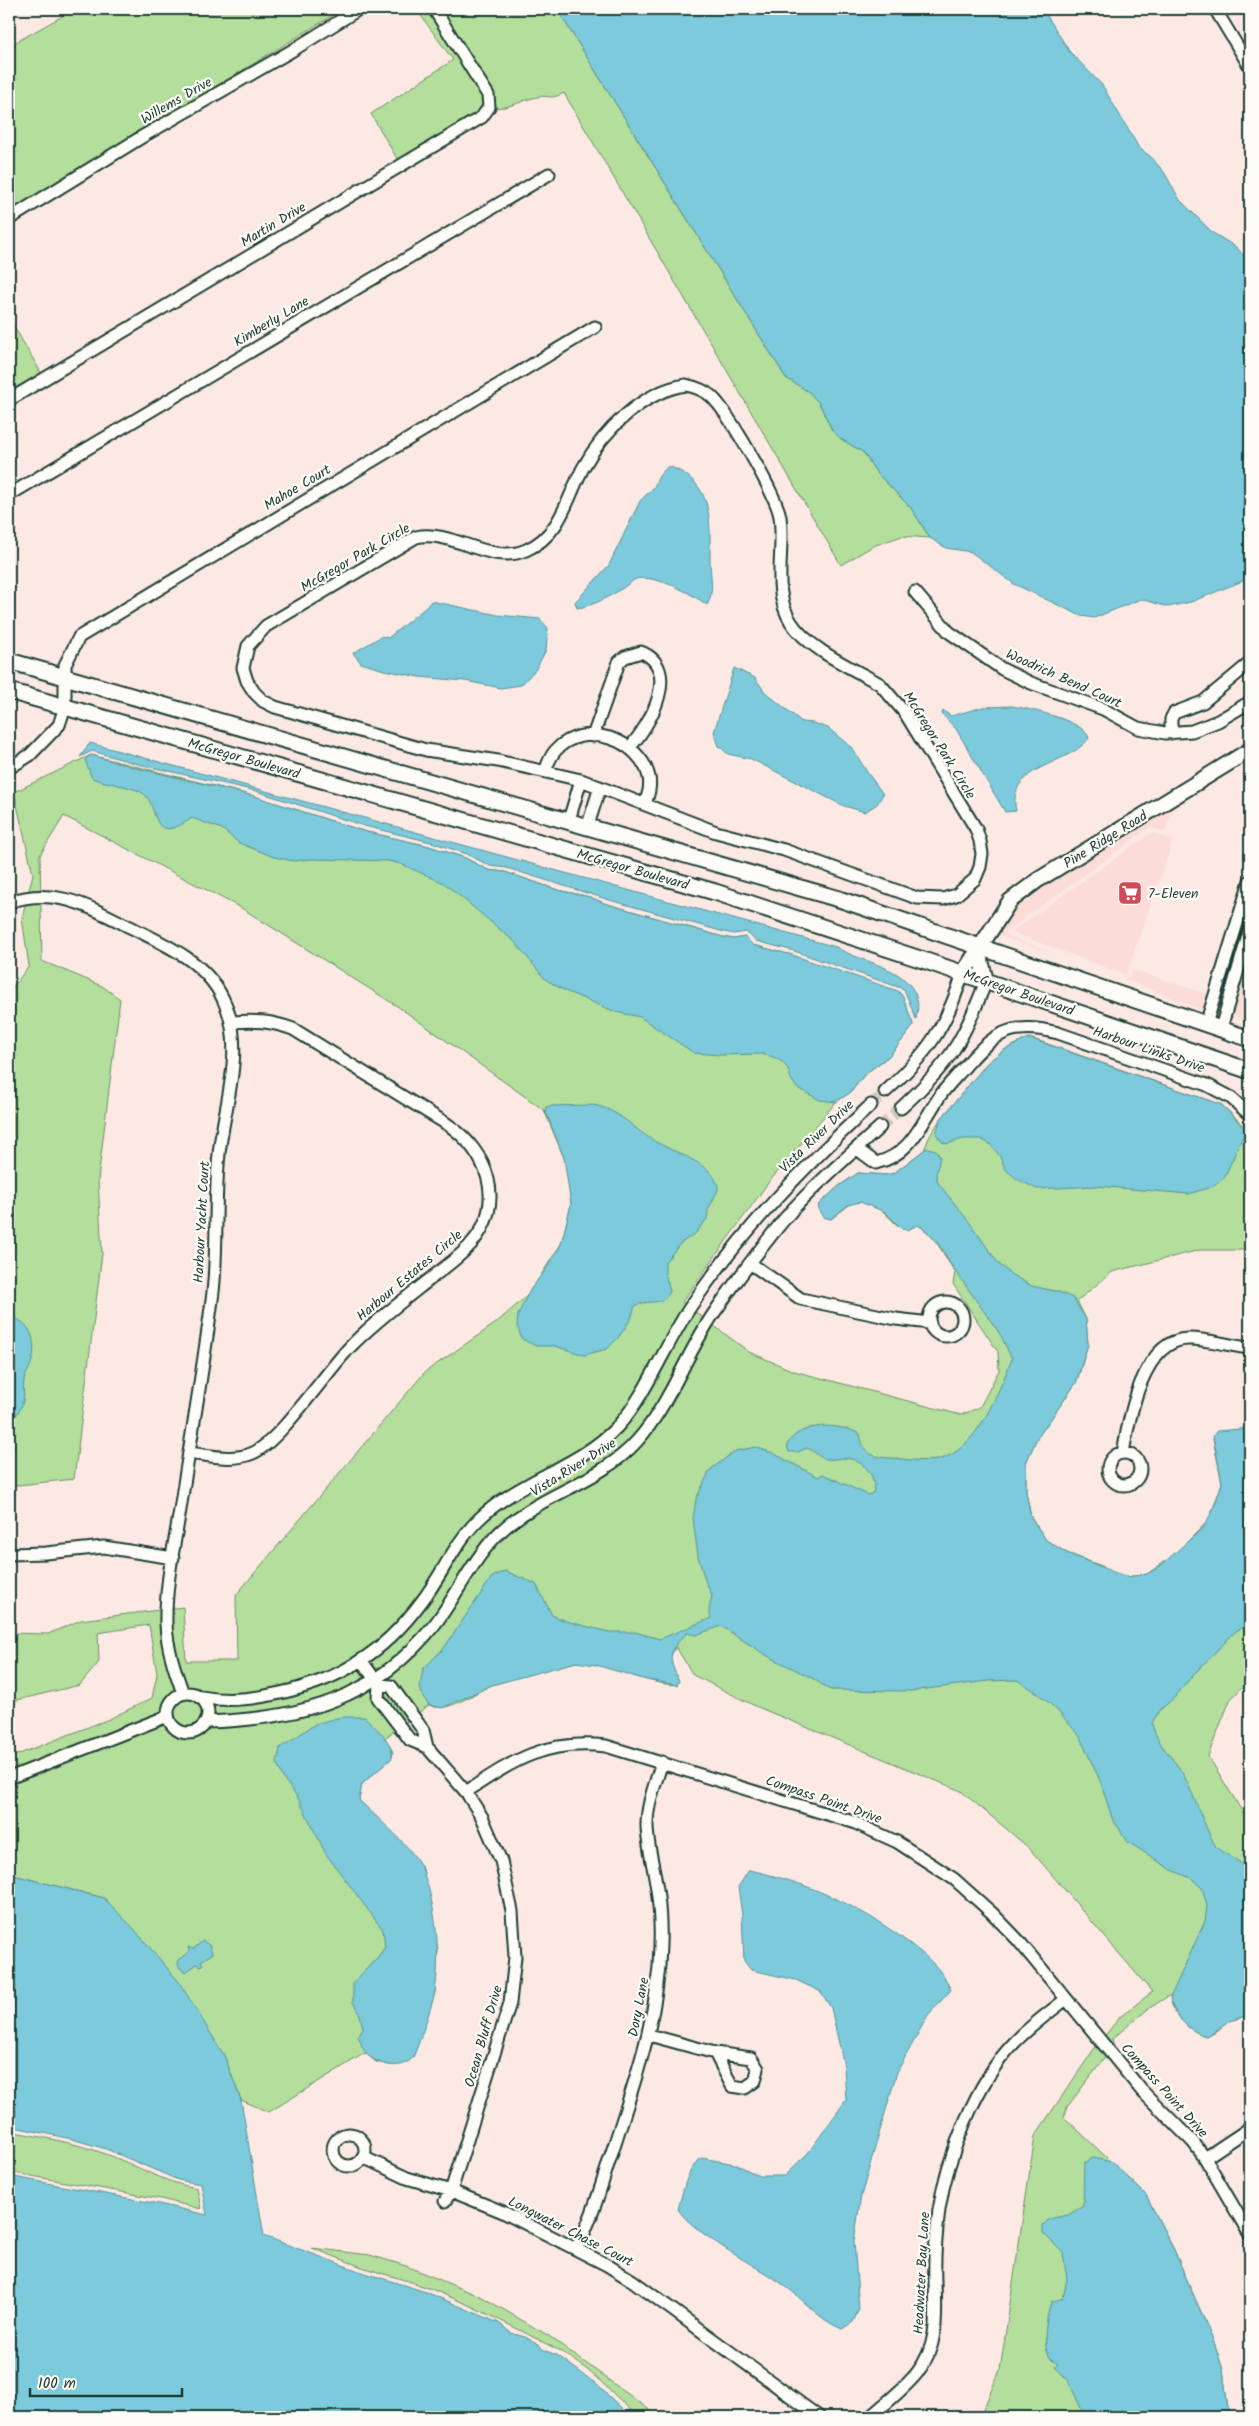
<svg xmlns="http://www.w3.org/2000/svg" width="1259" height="2426" font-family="Kalam,sans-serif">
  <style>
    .built { fill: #fbdcd7 }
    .green { fill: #b4de9b; stroke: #6a8e68 }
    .water { fill: #7ccadb; stroke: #579298 }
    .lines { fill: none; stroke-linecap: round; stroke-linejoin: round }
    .minor-tunnel { stroke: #d0c7c1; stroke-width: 11; stroke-dasharray: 11 5.5; stroke-linecap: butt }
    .minor-casing { stroke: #1f3d34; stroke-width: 15 }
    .tertiary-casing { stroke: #1f3d34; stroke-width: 18 }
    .secondary-casing { stroke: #1f3d34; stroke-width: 19 }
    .minor { stroke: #fdfcf7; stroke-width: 11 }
    .tertiary { stroke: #fdfcf7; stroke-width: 14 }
    .secondary { stroke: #fdfcf7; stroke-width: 15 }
    .labels { text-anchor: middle; stroke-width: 4.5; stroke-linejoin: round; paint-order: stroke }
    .street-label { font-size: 14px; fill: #1f3d34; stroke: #fdfcf7 }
    .poi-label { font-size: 14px; fill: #1f3d34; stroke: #fdfcf7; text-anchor: start }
  </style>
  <rect width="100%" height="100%" fill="#fce9e4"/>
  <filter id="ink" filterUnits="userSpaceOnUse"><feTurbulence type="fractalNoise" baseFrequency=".02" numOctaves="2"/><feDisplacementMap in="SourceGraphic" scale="10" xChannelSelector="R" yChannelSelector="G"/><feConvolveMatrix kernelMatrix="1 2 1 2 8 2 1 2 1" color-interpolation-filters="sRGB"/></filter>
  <g filter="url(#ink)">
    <!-- built -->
    <path class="built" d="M1174 803 1165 832 1151 828 1148 829 1006 931 1008 936 1059 955 994 934 1014 905 1038 886Z
      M1151 833 1173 840 1126 975 1011 932Z
      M1235 924 1250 930 1227 1019 1250 1027V1029L1124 979 1130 977 1133 970 1212 996Z
      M1250 958V1022L1230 1015Z"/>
    <!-- green -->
    <path class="green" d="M75 9H343L9 213V46Z
      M416 9H557L786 378 809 392 819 403 832 430 841 439 863 452 876 472 911 508 930 538 902 536 873 546 841 565 564 93C548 101 549 94 537 97 518 101 514 108 491 108L399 162 371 114 453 60Z
      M9 318 46 381 9 401Z
      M91 755 254 796 363 831 429 846 465 858 488 870 505 872 558 890 590 897 604 903 723 937 734 939 745 937 753 945 792 955 901 994 913 1024 908 1033 889 1056 865 1074 851 1092 836 1102 768 1183 682 1302 749 1352 794 1371 961 1415 980 1407 999 1370 998 1352 953 1284 955 1272C944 1256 936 1236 918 1225L907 1230C888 1225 886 1200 853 1202L831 1219 823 1217 818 1209 819 1204 839 1186 858 1173 886 1175 894 1173 924 1150 930 1135 940 1120 988 1062 1004 1050 1029 1038 1045 1043 1222 1105 1242 1124 1250 1127V1250H1200L1112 1272 1077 1301 1086 1319 1088 1344 1081 1368 1076 1383 1036 1440 1026 1463V1492L1031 1517 1046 1540 1067 1553 1102 1566 1113 1574 1126 1577 1147 1574 1173 1556 1209 1520 1222 1483 1213 1439 1215 1433 1250 1428V1679L1230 1700 1208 1756 1250 1824V2015L1229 2021 1213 2034 1205 2036C1187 2028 1171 2015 1170 1995L1148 2009 1112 2039 1114 2046 1067 2107 1064 2117 1146 2195 1174 2250 1214 2342 1223 2370 1229 2417H980L1000 2370 1035 2136 1094 2049 1120 2017 1152 1992 1029 1848 961 1791 755 1706 693 1675 676 1647C667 1658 670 1669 678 1679L677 1685C643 1684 613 1665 581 1662 571 1661 504 1681 492 1685 474 1692 448 1715 429 1705L385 1738 393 1752 392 1758 362 1784 359 1800 407 1849 423 1869 438 1949 435 1993 413 2057 402 2064 389 2065 376 2062 365 2053 269 2112 241 2100 224 2055 104 1898 9 1874V1758L109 1719 152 1698 157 1674 149 1625 98 1633 99 1662 80 1685 9 1702V1633L48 1634 81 1620 183 1607 186 1661H237L236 1595 425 1372 496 1323 529 1294 561 1244 571 1205 568 1174 564 1158 544 1110 400 1008 243 909 64 816 40 855 42 961 102 986 120 999 98 1180 102 1254 74 1479 9 1486V992L29 966 22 918 33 874 14 792Z
      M9 2131C40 2137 73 2142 103 2153 135 2164 163 2183 197 2188L201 2209 161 2199 9 2172Z
      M312 2248 370 2255 406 2266 482 2297 549 2336 659 2417H638C614 2395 589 2367 560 2351 518 2329 476 2307 431 2289 408 2280 385 2275 362 2267 345 2261 329 2254 312 2248Z"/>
    <!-- water -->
    <path class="water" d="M557 9H1043L1069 51 1102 85 1139 148 1150 156 1164 172 1180 200 1213 233 1236 247 1250 262V578L1191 602 1168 607 1141 599 1094 618 1081 616 1014 584 971 552 946 548 930 538 911 508 876 472 863 452 841 439 832 430 819 403 809 392 786 378Z
      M668 466C714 482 710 519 710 560 710 575 715 593 707 605 693 594 655 574 636 579 632 581 627 585 623 588 608 597 594 606 577 608L575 602 609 565 640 501 654 487 659 476Z
      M431 601 498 615 540 619 548 628 546 650 536 669 521 685 501 688 465 681 419 677 384 670 361 663 353 653 382 636 388 638 426 607Z
      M734 668 755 678 765 692 802 722 813 723 828 728 852 748 867 772 883 794 877 804 865 812 844 806 751 759 728 754 719 746 714 732Z
      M1012 706C1029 709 1084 720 1089 738 1068 767 1006 764 1016 811L1005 812 956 729 942 714 943 711 951 716 983 707Z
      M90 743 836 947C860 963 910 966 917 1000 919 1006 917 1013 916 1019L904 989 794 951 756 941 746 932 734 934 724 932 606 899 507 868 490 866 467 854 431 842 364 826 256 791 138 764 92 751 80 757Z
      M91 755 137 768 254 796 363 831 429 846 465 858 488 870 505 872 558 890 590 897 604 903 723 937 734 939 745 937 753 945 792 955 898 991 903 997 913 1024 912 1028 889 1056 865 1074 851 1092 836 1102 820 1100 797 1088 791 1079 788 1069 781 1061 773 1057 762 1054 720 1055 694 1053 640 1017 616 1012 565 991 545 979 515 942 444 883 401 864 388 861 312 859 294 861 274 857 239 843 222 829 192 818C146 849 162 804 141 792 127 785 107 784 92 778L85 760Z
      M1029 1038 1222 1105 1246 1130 1224 1178 1214 1186 1189 1194 1096 1186 1037 1189 1017 1179 1006 1170 999 1155 990 1144 981 1139H963L947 1144 942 1142 936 1134 940 1120 988 1062 1004 1050Z
      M593 1105C619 1109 634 1130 656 1142 673 1151 693 1158 708 1170 714 1176 718 1182 718 1190L708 1210 707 1219 695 1234 681 1243 665 1262V1273L670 1291C663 1308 648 1298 635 1306L631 1319 618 1338 607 1349 584 1355 555 1346H536L522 1339 517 1326 518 1315 530 1290 549 1265 561 1244 571 1205 564 1158 545 1110 546 1107 550 1106Z
      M927 1148 936 1150 940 1157 936 1174 938 1183 970 1223 998 1263 1012 1275 1032 1286 1059 1292 1073 1298 1086 1319 1088 1344 1076 1383 1036 1440 1026 1463V1492L1031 1517 1046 1540 1067 1553 1126 1577 1147 1574 1160 1566 1203 1528 1213 1510 1222 1483 1213 1436 1217 1431 1250 1428V1630L1241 1628 1235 1632 1192 1676 1176 1696 1159 1711 1152 1723C1156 1745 1174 1757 1184 1776 1196 1799 1203 1824 1216 1847 1227 1857 1241 1860 1250 1871V2015L1229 2021 1209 2036C1191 2035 1173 2015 1170 1998L1205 1921 1207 1905 1202 1888 1191 1878 1172 1870 1128 1842 1112 1818 1101 1783 1079 1735 1054 1707 1035 1691 1017 1680 988 1681 912 1691 830 1690 812 1678 764 1654 721 1626 696 1635 687 1633C667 1652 668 1657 679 1681L677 1685 647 1680 596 1665 576 1662 492 1685 442 1708 429 1705 423 1697 420 1687 423 1669 444 1648 492 1577 505 1571 536 1584 552 1615 566 1621 609 1632H635L660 1639 711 1618 709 1610 712 1595 705 1580 698 1556 693 1519 696 1499 710 1470 735 1451 756 1447 773 1453 818 1477 823 1474 868 1495 873 1493C877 1475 864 1461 846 1458 840 1458 833 1460 826 1459 819 1458 815 1451 807 1448L798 1452H789L787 1445C799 1421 840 1423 860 1434 863 1454 872 1457 891 1458 905 1459 923 1462 937 1460 977 1452 998 1392 1012 1359L1000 1334 949 1262C944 1249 930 1232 918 1225L907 1230 902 1229 885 1212 860 1202 848 1205 831 1219 823 1217 818 1209 819 1204 839 1186 858 1173 886 1175 894 1173Z
      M9 1316C32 1321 38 1344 31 1364 29 1370 25 1375 24 1381 22 1388 25 1394 23 1401 19 1419 2 1421 15 1447L9 1455Z
      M341 1717H365C376 1729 394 1742 392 1758L362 1784 359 1800C376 1817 416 1850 423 1871 436 1905 441 1956 435 1991 434 2000 417 2050 413 2057 403 2072 376 2065 366 2053 362 2049 361 2041 358 2036L363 2028 360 2015 353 2002V1983L377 1958 385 1947 383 1930 326 1854 298 1798 283 1778 277 1763 280 1748 315 1724Z
      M749 1870C806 1882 858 1905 905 1940 924 1954 942 1968 951 1990L928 2015 897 2072 861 2196 854 2241 859 2309 853 2322 842 2329C817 2319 803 2298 781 2283 756 2266 692 2233 678 2209 683 2192 687 2167 702 2158L735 2164 760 2176H784L808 2153 846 2100 844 2066 831 2008 821 1992 796 1980 751 1970 744 1961 742 1915 738 1887Z
      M9 1874 104 1898 135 1930 179 1982 224 2055 241 2100 264 2236 359 2271 426 2292 499 2323 511 2333 525 2337 539 2344 543 2350 557 2355 595 2383 631 2417H9V2176L159 2204 207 2215 201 2184 178 2180 106 2149 72 2139 9 2126Z
      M203 1941 210 1946 212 1954 201 1961 203 1964 201 1966 197 1964 186 1972C181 1971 177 1965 178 1960L189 1952 188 1947 193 1949Z
      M1093 2158 1112 2162 1146 2195 1174 2250 1214 2342 1223 2370 1229 2417H1085L1068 2380 1055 2367 1058 2364C1056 2362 1054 2362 1052 2360 1040 2348 1047 2315 1051 2302L1063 2298 1067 2279 1063 2253 1043 2233V2225L1049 2219 1068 2215 1083 2206 1084 2163Z"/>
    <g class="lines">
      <!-- minor-tunnel -->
      <path class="minor-tunnel" d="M871 1105 885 1092
        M880 1127 901 1108"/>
      <defs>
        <path id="minor" d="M1215 9 1250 67
          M9 219 145 135 293 50 359 9
          M686 385C695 387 704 390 711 396 727 410 777 496 780 517 785 552 771 590 791 622 808 649 852 668 880 684L905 713 976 829 980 841 982 854 980 867 975 879 956 895 943 899 917 898 784 850 716 832 581 780 498 761 426 750 275 707 263 701 254 692 247 681 243 668 248 646 266 626 416 537C453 529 490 566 526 550 561 535 567 498 583 468 603 431 643 391 686 385Z
          M9 400 482 117 489 107 488 95 434 9
          M9 495 549 174
          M915 592 949 632 1002 669 1031 683 1103 709 1138 728 1165 733 1192 731 1218 721 1250 702
          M1171 733V719L1174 713 1203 702 1250 663
          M593 736 619 662 625 657 641 652C682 668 650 726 629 748
          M9 768 30 755 59 725 65 707V665L79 637 595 327
          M545 771C548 764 550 756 556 750 584 720 640 739 649 777 651 787 648 795 645 804
          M569 820 581 780
          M588 825 600 787
          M9 902C54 887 86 905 126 925 162 943 205 960 223 999 247 1047 224 1104 219 1154 214 1200 218 1246 213 1292 204 1365 191 1437 180 1510 174 1547 165 1586 166 1624 167 1648 175 1671 183 1693
          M1206 1024 1250 881
          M1221 1028 1250 929
          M885 1092C927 1054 946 1028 963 973
          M901 1108C949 1064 963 1042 986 981
          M857 1149 876 1163C910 1155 920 1126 938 1099 944 1089 954 1079 962 1070 992 1034 1011 1020 1058 1033L1207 1085 1230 1097 1250 1115
          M750 1263 801 1299 896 1319 930 1323
          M929 1319a17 17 0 1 1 34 0a17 17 0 1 1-34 0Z
          M189 1453C209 1455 233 1462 253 1453 280 1441 326 1372 350 1347 375 1321 405 1299 434 1276 446 1266 461 1256 471 1244 507 1203 488 1151 447 1124L293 1029C271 1021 254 1020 232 1022
          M1123 1453C1129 1418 1143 1338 1189 1339 1209 1339 1230 1346 1250 1348
          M1108 1469a16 16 0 1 1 32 0a16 16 0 1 1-32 0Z
          M9 1554 46 1553 104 1547 173 1558
          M361 1660 379 1685 378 1698 410 1740 427 1747
          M379 1685 391 1686 423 1730 427 1747 466 1792 482 1817 501 1861 512 1911 515 1957 510 2003 451 2191 445 2201
          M168 1713a20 20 0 1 1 40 0a20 20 0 1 1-40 0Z
          M201 1697C247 1706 319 1688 358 1662 383 1647 405 1624 422 1601 442 1575 454 1544 478 1520 518 1480 578 1468 617 1427 647 1395 667 1340 693 1303 745 1227 804 1167 871 1105
          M206 1722C299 1719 374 1701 435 1624 458 1594 473 1558 500 1532 540 1494 600 1483 637 1441 670 1404 686 1354 714 1313 739 1277 765 1241 794 1208 821 1179 851 1154 880 1127
          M9 1778 168 1716
          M466 1792C514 1760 546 1739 606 1746L853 1822 897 1842 954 1879 992 1913 1018 1940 1142 2091 1193 2142 1205 2158 1250 2235
          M649 2035 715 2053
          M715 2053 751 2058 758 2069 755 2081 745 2088 732 2086Z
          M333 2150a16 16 0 1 1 32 0a16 16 0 1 1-32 0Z
          M363 2157 407 2178 451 2191 503 2212 607 2265 633 2281 819 2417
          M1205 2158 1250 2128
          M576 2249C594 2216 603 2178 615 2143 636 2077 659 2014 660 1945 661 1922 659 1899 655 1877 652 1860 647 1842 647 1825 647 1803 656 1782 662 1762
          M870 2417C886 2403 904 2389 917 2373 939 2345 936 2315 935 2282 934 2259 936 2234 939 2210 947 2157 976 2082 1014 2043 1030 2026 1049 2013 1066 1999"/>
        <path id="tertiary" d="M978 948 986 981
          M963 973 1010 901 1038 880 1250 750"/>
        <path id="secondary" d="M9 661 839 899 1250 1039
          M9 691 715 892 926 961 1250 1071"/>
      </defs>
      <!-- minor casing -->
      <use href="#minor" class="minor-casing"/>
      <!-- tertiary casing -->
      <use href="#tertiary" class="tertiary-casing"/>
      <!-- secondary casing -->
      <use href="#secondary" class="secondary-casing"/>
      <!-- minor -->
      <use href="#minor" class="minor"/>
      <!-- tertiary -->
      <use href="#tertiary" class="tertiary"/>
      <!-- secondary -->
      <use href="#secondary" class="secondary"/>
    </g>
  </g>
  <!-- icons -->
  <defs>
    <symbol id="supermarket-square" viewBox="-11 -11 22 22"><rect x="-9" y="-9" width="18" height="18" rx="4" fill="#d1495b" stroke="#fdfcf7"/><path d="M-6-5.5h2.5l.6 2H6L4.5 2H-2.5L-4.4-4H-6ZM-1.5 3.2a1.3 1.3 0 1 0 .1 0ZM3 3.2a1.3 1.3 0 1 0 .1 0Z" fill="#fff"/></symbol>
  </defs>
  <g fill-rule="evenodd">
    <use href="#supermarket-square" x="1116" y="879" width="28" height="28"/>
  </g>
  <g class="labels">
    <!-- street labels -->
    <g class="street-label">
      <text transform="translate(176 100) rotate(-30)" y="5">Willems Drive</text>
      <text transform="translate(273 224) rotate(-31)" y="5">Martin Drive</text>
      <text transform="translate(271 321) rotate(-31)" y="5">Kimberly Lane</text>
      <text transform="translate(297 487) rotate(-31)" y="5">Mahoe Court</text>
      <text transform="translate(355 557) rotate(-30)" y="5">McGregor Park Circle</text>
      <text transform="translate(1064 678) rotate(24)" y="5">Woodrich Bend Court</text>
      <text transform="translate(940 745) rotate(58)" y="5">McGregor Park Circle</text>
      <text transform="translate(244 758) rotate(16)" y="5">McGregor Boulevard</text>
      <text transform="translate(1105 839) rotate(-32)" y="5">Pine Ridge Road</text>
      <text transform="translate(633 869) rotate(16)" y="5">McGregor Boulevard</text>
      <text transform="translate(1019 992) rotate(19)" y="5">McGregor Boulevard</text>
      <text transform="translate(1149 1049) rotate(19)" y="5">Harbour Links Drive</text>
      <text transform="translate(816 1136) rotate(-44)" y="5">Vista River Drive</text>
      <text transform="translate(201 1222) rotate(-87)" y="5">Harbour Yacht Court</text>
      <text transform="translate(409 1275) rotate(-40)" y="5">Harbour Estates Circle</text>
      <text transform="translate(573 1467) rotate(-32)" y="5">Vista River Drive</text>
      <text transform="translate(824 1799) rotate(19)" y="5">Compass Point Drive</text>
      <text transform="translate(638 2007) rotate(-79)" y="5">Dory Lane</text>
      <text transform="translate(483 2036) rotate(-74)" y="5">Ocean Bluff Drive</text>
      <text transform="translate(1165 2090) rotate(48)" y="5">Compass Point Drive</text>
      <text transform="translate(571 2231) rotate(27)" y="5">Longwater Chase Court</text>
      <text transform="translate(921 2273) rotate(-87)" y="5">Headwater Bay Lane</text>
    </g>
    <!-- poi labels -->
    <g class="poi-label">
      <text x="1148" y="898">7-Eleven</text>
    </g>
  </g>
  <!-- margin -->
  <rect width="1259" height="2426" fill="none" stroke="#fdfcf7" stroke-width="30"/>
  <rect x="15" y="15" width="1229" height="2396" fill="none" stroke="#1f3d34" stroke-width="2" filter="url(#ink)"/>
  <!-- scale -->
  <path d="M30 2388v8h152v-8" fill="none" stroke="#1f3d34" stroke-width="2.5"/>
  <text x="38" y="2388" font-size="15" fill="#1f3d34" stroke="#fdfcf7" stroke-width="4" paint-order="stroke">100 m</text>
</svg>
